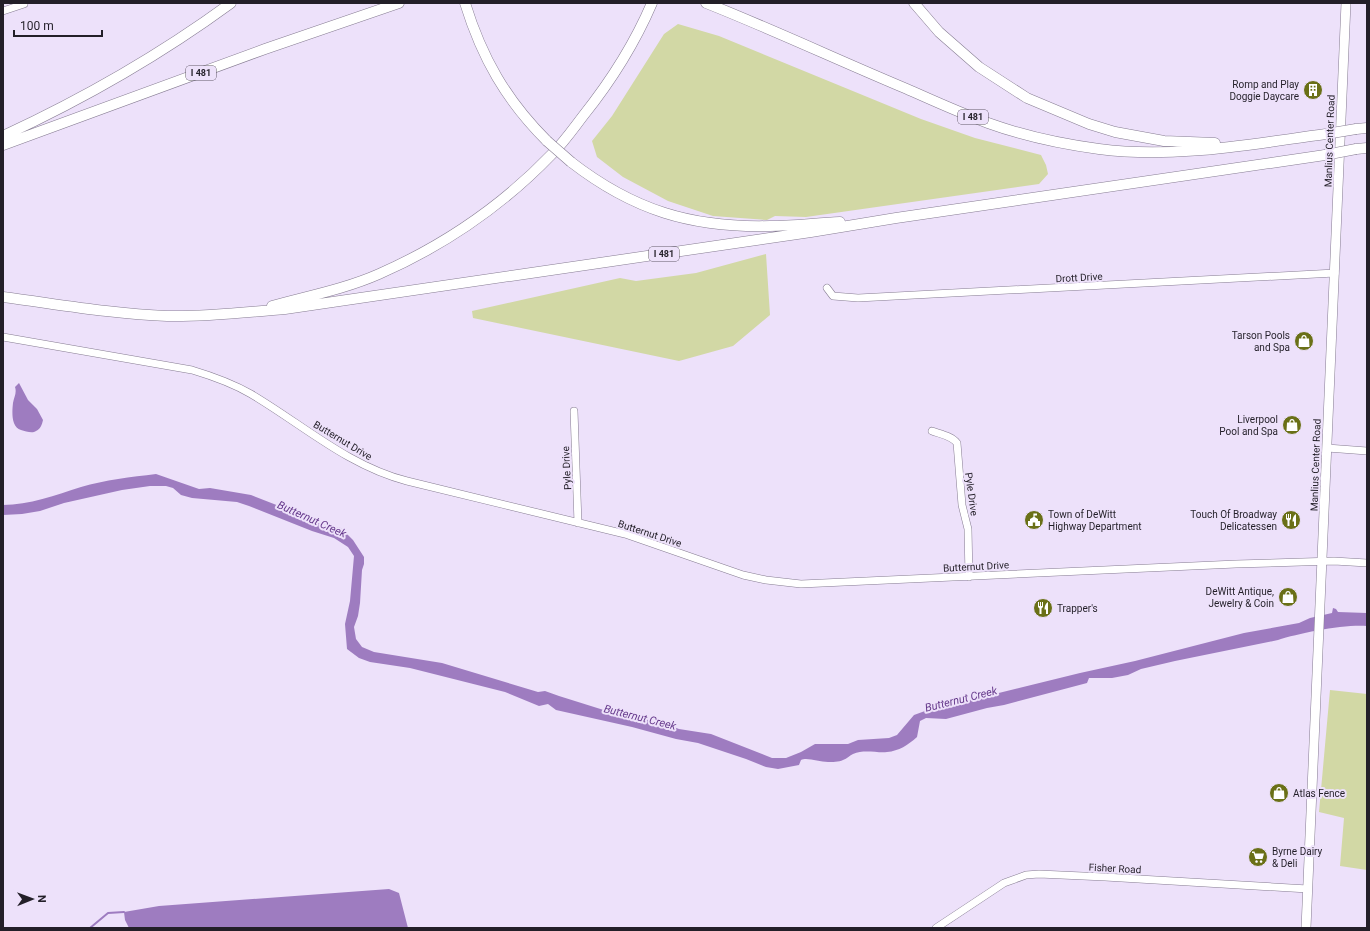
<svg xmlns="http://www.w3.org/2000/svg" width="1370" height="931" font-family="Roboto,sans-serif">
  <style>
    .green { fill: #d2d8a5 }
    .water { fill: #9e7cc0 }
    .lines { fill: none; stroke-linecap: round; stroke-linejoin: round }
    .stream { stroke: #9e7cc0; stroke-width: 2 }
    .minor-casing { stroke: #867c92; stroke-width: 8 }
    .major-casing { stroke: #867c92; stroke-width: 10 }
    .highway-casing { stroke: #867c92; stroke-width: 11 }
    .minor { stroke: #fff; stroke-width: 7 }
    .major { stroke: #fff; stroke-width: 9 }
    .highway { stroke: #fff; stroke-width: 10 }
    .highway-bridge-casing { stroke: #867c92; stroke-width: 11; stroke-linecap: butt }
    .highway-bridge { stroke: #fff; stroke-width: 10 }
    .labels { text-anchor: middle; stroke-width: 4; stroke-linejoin: round; paint-order: stroke }
    .shield { fill: #ede1fa; stroke: #605967; stroke-width: 1 }
    .shield-label { font-size: 9px; font-weight: bold; fill: #231f28 }
    .poi-label { font-size: 10px; fill: #231f28; stroke: #ede1fa; text-anchor: end }
    .street-label { font-size: 10px; fill: #231f28; stroke: #ede1fa }
    .water-label { font-size: 11px; font-style: italic; fill: #65388b; stroke: #ede1fa }
  </style>
  <rect width="100%" height="100%" fill="#ede1fa"/>
  <!-- green -->
  <path class="green" d="M678 24 719 36 921 119 975 138 1041 155 1046 165 1048 174 1039 184 806 217 775 216 767 220 713 216 668 201 623 177 597 157 592 141 612 116 664 34Z
    M766 254 770 315 733 346 679 361 473 318 472 311 620 278 636 281 696 273Z
    M1330 690 1367 694V870L1340 866 1344 818 1319 812Z"/>
  <!-- water -->
  <path class="water" d="M19 383 28 400 37 409 43 420C42 425 40 430 34 432 30 433 25 431 21 430 11 427 12 412 13 403 14 397 17 393 15 387Z
    M156 474 199 489 210 488 251 495 297 513 310 516 318 523 341 528 353 540 364 557V564L362 570 360 603 358 616 354 627 356 639 362 647 374 652 442 663 538 692 545 691 559 696 610 712 644 718 651 721 666 724 679 729 711 734 772 758H786L801 752 815 744H848L858 740 889 738 897 735 914 715 936 707 946 706 1080 673 1135 661 1244 633 1299 623 1310 618 1332 613 1333 608 1336 609 1338 612 1367 613V626C1345 624 1299 633 1278 640L1175 661 1141 669 1128 675 1112 678H1089L1087 683 1004 705 987 708 946 719 926 718 920 721 917 737C908 745 899 751 887 752 876 753 864 749 853 754 850 755 847 759 843 760 839 762 832 762 828 762 819 762 807 757 801 760L799 765 778 769 766 767 746 759 698 743 676 739 632 727 556 710 548 704 539 706 505 692 410 668 370 662 359 658 347 649 345 624 350 601 354 556 348 547 334 538 312 531 249 506 237 502 192 498 181 495 173 488 166 486H150L122 490 64 503 40 511 22 514 3 515V505C29 505 56 495 81 487 105 480 131 477 156 474Z
    M389 889 399 893 408 928H129L125 920 124 912 159 906Z"/>
  <g class="lines">
    <!-- stream -->
    <path class="stream" d="M90 928 108 913 124 912"/>
    <defs>
      <path id="minor" d="M3 11 24 4
        M827 288 833 296 858 298 1335 273
        M3 337 192 370C212 376 232 383 251 394 302 424 348 466 407 481L625 534 743 575 766 580 801 584 1236 564 1334 561 1367 563
        M574 411 578 523
        M932 431C940 434 952 436 957 443L962 505 968 529 969 577
        M1327 448 1367 451
        M936 928 1004 883 1026 875 1039 874 1105 877 1308 889"/>
      <path id="major" d="M1306 928 1346 3"/>
      <path id="highway" d="M465 3C482 58 506 100 547 141
        M706 3C774 30 840 61 907 89 934 101 960 113 988 123 1024 136 1061 144 1099 149 1175 159 1251 144 1326 134
        M914 3 939 32 979 67 1027 98 1089 124 1115 132 1164 141 1215 143
        M1356 129 1367 128
        M3 136C83 99 160 55 231 3
        M3 145 265 49 399 3
        M1356 149 1367 148
        M571 162C633 210 691 228 770 226 793 226 816 223 840 222
        M3 297C57 304 112 314 167 316 206 317 246 312 285 309L811 232 896 218 1325 155
        M272 306C308 296 345 289 379 274 445 245 503 205 552 154 564 142 573 129 583 116 611 81 634 45 652 3"/>
    </defs>
    <!-- minor casing -->
    <use href="#minor" class="minor-casing"/>
    <!-- major casing -->
    <use href="#major" class="major-casing"/>
    <!-- highway casing -->
    <use href="#highway" class="highway-casing"/>
    <!-- minor -->
    <use href="#minor" class="minor"/>
    <!-- major -->
    <use href="#major" class="major"/>
    <!-- highway -->
    <use href="#highway" class="highway"/>
    <defs>
      <path id="highway-bridge" d="M1326 134 1356 129
        M547 141 571 162
        M1325 155 1356 149"/>
    </defs>
    <!-- highway-bridge casing -->
    <use href="#highway-bridge" class="highway-bridge-casing"/>
    <!-- highway-bridge -->
    <use href="#highway-bridge" class="highway-bridge"/>
  </g>
  <!-- icons -->
  <defs>
    <symbol id="building-disc" viewBox="-11 -11 22 22"><circle r="9.5" fill="#6a7017" stroke="#ede1fa"/><path d="M-4-6H4V6H1V3H-1V6H-4ZM-2.5-4.3h1.7v1.8h-1.7ZM.8-4.3h1.7v1.8H.8ZM-2.5-1h1.7V.8h-1.7ZM.8-1h1.7V.8H.8Z" fill="#fff"/></symbol>
    <symbol id="shop-disc" viewBox="-11 -11 22 22"><circle r="9.5" fill="#6a7017" stroke="#ede1fa"/><path d="M-5-2.5h2.3a2.7 3.5 0 0 1 5.4 0H5L5.5 6h-11ZM-1.5-2.5h3a1.5 2.3 0 0 0-3 0Z" fill="#fff"/></symbol>
    <symbol id="civic-disc" viewBox="-11 -11 22 22"><circle r="9.5" fill="#6a7017" stroke="#ede1fa"/><path d="M-.6-6.5H3V-4.5H.6V-3L4-1V1h2V6H-6V1h2V-1L-.6-3ZM-1.2 2.5V6h2.4V2.5Z" fill="#fff"/></symbol>
    <symbol id="restaurant-disc" viewBox="-11 -11 22 22"><circle r="9.5" fill="#6a7017" stroke="#ede1fa"/><path d="M-5-6h1v4h1v-4h1v4h1v-4h1v5L-1.5 .5V6h-2V.5L-5-1ZM5-6V6H3V1.5H1.5Q1.5-4 5-6Z" fill="#fff"/></symbol>
    <symbol id="supermarket-disc" viewBox="-11 -11 22 22"><circle r="9.5" fill="#6a7017" stroke="#ede1fa"/><path d="M-6-5.5h2.5l.6 2H6L4.5 2H-2.5L-4.4-4H-6ZM-1.5 3.2a1.3 1.3 0 1 0 .1 0ZM3 3.2a1.3 1.3 0 1 0 .1 0Z" fill="#fff"/></symbol>
  </defs>
  <g fill-rule="evenodd">
    <use href="#building-disc" x="1302" y="79" width="22" height="22"/>
    <use href="#shop-disc" x="1293" y="330" width="22" height="22"/>
    <use href="#shop-disc" x="1281" y="414" width="22" height="22"/>
    <use href="#civic-disc" x="1023" y="509" width="22" height="22"/>
    <use href="#restaurant-disc" x="1280" y="509" width="22" height="22"/>
    <use href="#shop-disc" x="1277" y="586" width="22" height="22"/>
    <use href="#restaurant-disc" x="1032" y="597" width="22" height="22"/>
    <use href="#shop-disc" x="1268" y="782" width="22" height="22"/>
    <use href="#supermarket-disc" x="1247" y="846" width="22" height="22"/>
  </g>
  <g class="labels">
    <!-- shield labels -->
    <g class="shield">
      <rect x="186" y="66" width="30" height="14" rx="3"/>
      <rect x="958" y="110" width="30" height="14" rx="3"/>
      <rect x="649" y="247" width="30" height="14" rx="3"/>
    </g>
    <g class="shield-label">
      <text x="201" y="76">I 481</text>
      <text x="973" y="120">I 481</text>
      <text x="664" y="257">I 481</text>
    </g>
    <!-- poi labels -->
    <g class="poi-label">
      <text x="1299" y="88">Romp and Play<tspan x="1299" dy="12">Doggie Daycare</tspan></text>
      <text x="1290" y="339">Tarson Pools<tspan x="1290" dy="12">and Spa</tspan></text>
      <text x="1278" y="423">Liverpool<tspan x="1278" dy="12">Pool and Spa</tspan></text>
      <text x="1048" y="518" text-anchor="start">Town of DeWitt<tspan x="1048" dy="12">Highway Department</tspan></text>
      <text x="1277" y="518">Touch Of Broadway<tspan x="1277" dy="12">Delicatessen</tspan></text>
      <text x="1274" y="595">DeWitt Antique,<tspan x="1274" dy="12">Jewelry &amp; Coin</tspan></text>
      <text x="1057" y="612" text-anchor="start">Trapper's</text>
      <text x="1293" y="797" text-anchor="start">Atlas Fence</text>
      <text x="1272" y="855" text-anchor="start">Byrne Dairy<tspan x="1272" dy="12">&amp; Deli</tspan></text>
    </g>
    <!-- street labels -->
    <g class="street-label">
      <text transform="translate(1329 141) rotate(-88)" y="4">Manlius Center Road</text>
      <text transform="translate(1079 277) rotate(-3)" y="4">Drott Drive</text>
      <text transform="translate(343 440) rotate(31)" y="4">Butternut Drive</text>
      <text transform="translate(1315 465) rotate(-88)" y="4">Manlius Center Road</text>
      <text transform="translate(566 468) rotate(-93)" y="4">Pyle Drive</text>
      <text transform="translate(972 494) rotate(82)" y="4">Pyle Drive</text>
      <text transform="translate(650 533) rotate(18)" y="4">Butternut Drive</text>
      <text transform="translate(976 566) rotate(-3)" y="4">Butternut Drive</text>
      <text transform="translate(1115 868) rotate(3)" y="4">Fisher Road</text>
    </g>
    <!-- water labels -->
    <g class="water-label">
      <text transform="translate(312 519) rotate(24)" y="4">Butternut Creek</text>
      <text transform="translate(961 699) rotate(-14)" y="4">Butternut Creek</text>
      <text transform="translate(640 717) rotate(14)" y="4">Butternut Creek</text>
    </g>
  </g>
  <!-- border -->
  <rect width="1370" height="931" fill="none" stroke="#231f28" stroke-width="8"/>
  <!-- north arrow -->
  <g transform="translate(32 899) rotate(89)" stroke="#ede1fa" stroke-width="3" paint-order="stroke">
  <path d="M0-3L7 15L0 10L-7 15Z" fill="#231f28"/>
  <text y="-6" font-size="11" font-weight="bold" text-anchor="middle" fill="#231f28">N</text>
  </g>
  <!-- scale -->
  <path d="M14 30v6h88v-6" fill="none" stroke="#231f28" stroke-width="2"/>
  <text x="20" y="30" font-size="12" fill="#231f28" stroke="#ede1fa" stroke-width="3" paint-order="stroke">100 m</text>
</svg>
